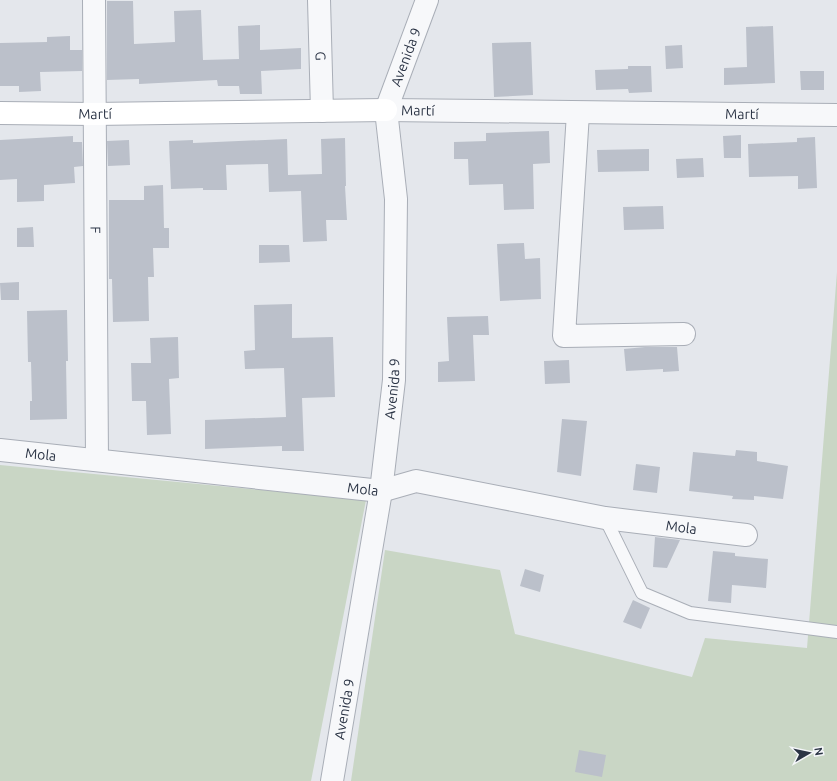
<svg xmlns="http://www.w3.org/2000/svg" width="837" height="781" font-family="Ubuntu,sans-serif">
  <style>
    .green { fill: #c9d6c5 }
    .building { fill: #bbc0ca }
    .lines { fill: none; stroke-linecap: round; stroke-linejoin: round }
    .lane-casing { stroke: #a9aeb7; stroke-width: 14 }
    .street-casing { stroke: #a9aeb7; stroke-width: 24 }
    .secondary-casing { stroke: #a9aeb7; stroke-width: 24 }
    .lane { stroke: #f7f8fa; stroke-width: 12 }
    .street { stroke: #f7f8fa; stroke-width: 22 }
    .secondary { stroke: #fff; stroke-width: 22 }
    .labels { text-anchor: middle; stroke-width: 3; stroke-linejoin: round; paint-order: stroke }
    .street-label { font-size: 14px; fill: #2b3445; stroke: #f4f6f9 }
  </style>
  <rect width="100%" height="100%" fill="#e4e7ec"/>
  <!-- green -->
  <path class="green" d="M837 272V781H351L385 550 500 570 515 634 692 677 705 638 807 648Z
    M0 465 366 500 311 781H0Z"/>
  <!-- building -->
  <path class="building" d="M107 1H133L134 44 175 42 174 11 201 10 203 60 239 59 238 26 260 25V50L301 48V69L261 71 262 94H240L239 86H218L217 80 139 84V79L107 80Z
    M773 26 775 83 724 85V68L747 67 746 27Z
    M70 36V50H82V71L40 72 41 91 19 92V86H0V43L47 42V37Z
    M531 42 533 95 494 97 492 43Z
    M682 45 683 68 666 69 665 46Z
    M628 66H651L652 92 629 93 628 89 596 90 595 70 628 69Z
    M800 71H824V90H801Z
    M549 131 550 163 533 164 534 209 504 210 503 184 469 185 468 159H454V142L486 141V133Z
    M741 135V158H724L723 136Z
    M73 136V142H82L83 166 74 167 75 183 44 185V201L17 202V179L0 180V140Z
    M815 137 817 188 798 189V176L749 177 748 144 797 142V138Z
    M345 138 346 186H345L347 220H326L327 241 303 242 301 191 269 192 268 164 226 165 227 190H203V188L171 189 169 141 193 140V143L287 139 288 175 322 174 321 139Z
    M129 140 130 165 108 166 107 141Z
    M649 149V171L598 172 597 150Z
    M703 158 704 177 677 178 676 159Z
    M163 185 164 228H169V248H153L154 277H148L149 321 113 322 112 279H109V200H144V186Z
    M663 206 664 229 624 230 623 207Z
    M33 227 34 247H17V228Z
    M524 243 525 259 540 258 541 299 500 301 497 244Z
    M259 245H289L290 262 259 263Z
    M19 282V300H1L0 283Z
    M292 304V338L333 337 335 397 302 398 304 451H282V446L205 449V420L286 417 284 368 245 369 244 351 255 350 254 305Z
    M67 310 68 361H66L67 419 30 420V401H32L31 362H28L27 311Z
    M488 316 489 335H473L475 381 438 382V362L449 361 447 317Z
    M178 337 179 378 169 379 171 434 147 435 146 401H132L131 363H151L150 338Z
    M645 347H677L679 371 663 372V369L626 371 624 349Z
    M569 360 570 383 545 384 544 361Z
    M562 419 587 421 581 476 557 472Z
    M736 450 757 452V461L788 466 783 499 754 496V500L732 499 733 496 689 491 693 452 735 456Z
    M636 464 660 467 657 493 633 490Z
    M655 537 680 540 667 568 653 567Z
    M713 551 735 553V556L768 559 766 588 732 585 731 603 708 601Z
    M525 569 544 575 540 592 520 586Z
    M633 600 650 608 641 629 623 622Z
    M579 750 606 755 602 777 575 772Z"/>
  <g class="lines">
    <defs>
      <path id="lane" d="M605 518 642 593 690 613 837 632"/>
      <g id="street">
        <path id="s1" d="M94 0 97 460"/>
        <path id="s2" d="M319 0 322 111"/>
        <path id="s3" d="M386 110 837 115"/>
        <path d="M578 113 564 336 684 334"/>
        <path id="s4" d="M0 450 381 491 416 481 605 518 746 535"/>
        <path id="s5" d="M332 781 381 491 394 380 396 199 386 110 427 0"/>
      </g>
      <g id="secondary">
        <path id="s6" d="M0 113 94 114 386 110"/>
      </g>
    </defs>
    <!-- lane casing -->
    <use href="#lane" class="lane-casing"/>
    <!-- street casing -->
    <use href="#street" class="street-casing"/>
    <!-- secondary casing -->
    <use href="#secondary" class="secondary-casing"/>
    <!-- lane -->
    <use href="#lane" class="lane"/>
    <!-- street -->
    <use href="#street" class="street"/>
    <!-- secondary -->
    <use href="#secondary" class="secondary"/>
  </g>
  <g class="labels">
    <!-- street labels -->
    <g class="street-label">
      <text dy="5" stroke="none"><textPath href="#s2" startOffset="56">G</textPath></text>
      <text dy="5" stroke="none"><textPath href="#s5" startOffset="733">Avenida 9</textPath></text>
      <text dy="5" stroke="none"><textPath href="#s3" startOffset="32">Martí</textPath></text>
      <text dy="5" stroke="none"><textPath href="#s6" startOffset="95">Martí</textPath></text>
      <text dy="5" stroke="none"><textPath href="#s3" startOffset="356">Martí</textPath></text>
      <text dy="5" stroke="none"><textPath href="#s1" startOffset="230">F</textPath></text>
      <text dy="5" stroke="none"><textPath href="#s5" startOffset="397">Avenida 9</textPath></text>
      <text dy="5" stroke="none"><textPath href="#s4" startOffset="41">Mola</textPath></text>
      <text dy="5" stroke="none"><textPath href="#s4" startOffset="365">Mola</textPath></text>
      <text dy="5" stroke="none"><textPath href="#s4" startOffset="689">Mola</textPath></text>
      <text dy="5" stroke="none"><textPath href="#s5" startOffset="73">Avenida 9</textPath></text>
    </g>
  </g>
  <!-- north arrow -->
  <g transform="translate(809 753) rotate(81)" stroke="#f4f6f9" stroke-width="3" paint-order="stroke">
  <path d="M0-3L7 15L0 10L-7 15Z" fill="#2b3445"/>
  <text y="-6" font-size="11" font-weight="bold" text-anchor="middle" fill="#2b3445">N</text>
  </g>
</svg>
